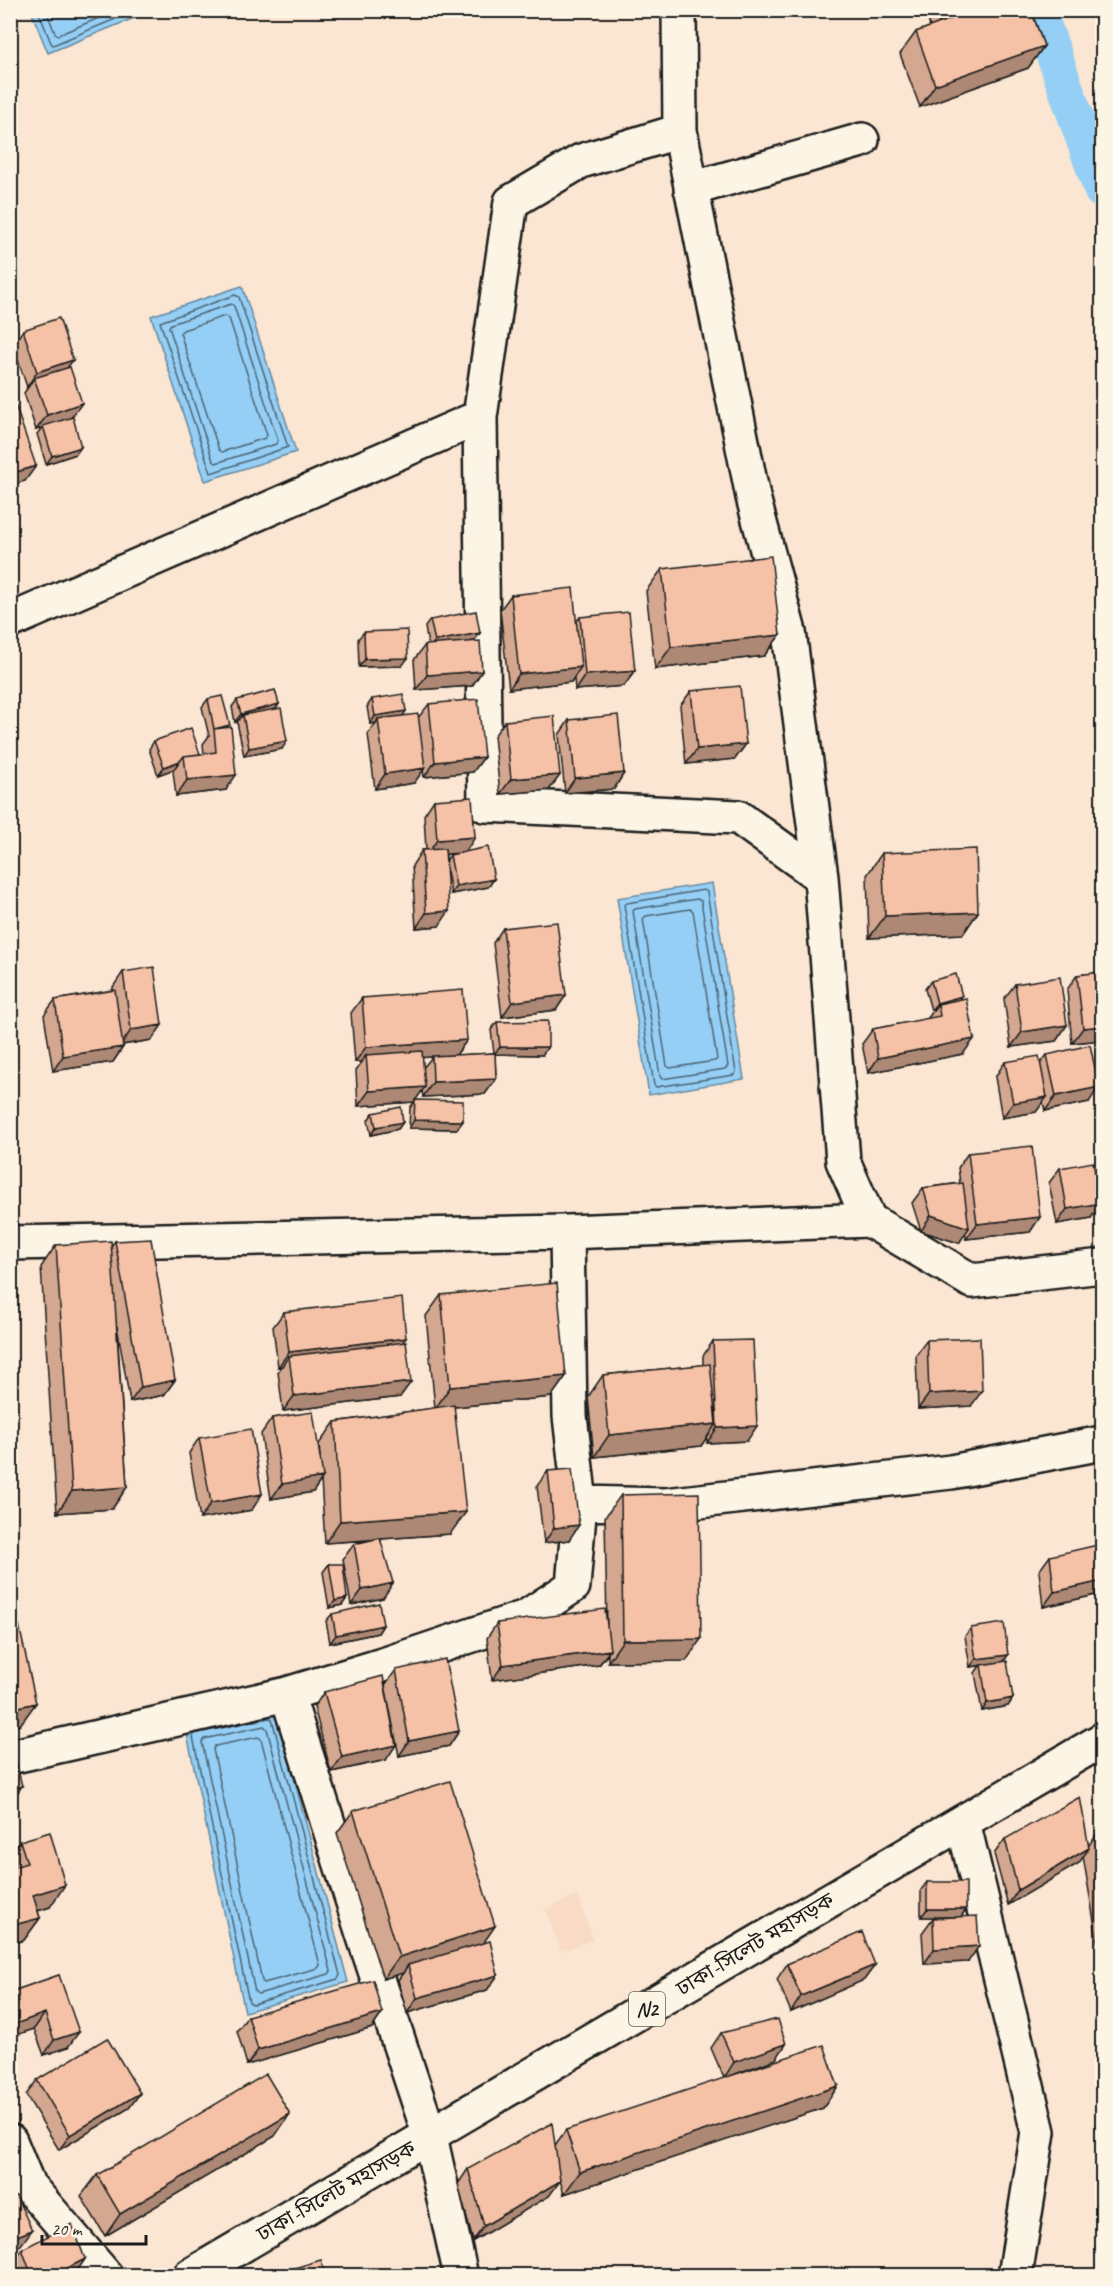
<svg xmlns="http://www.w3.org/2000/svg" width="1113" height="2286" font-family="Caveat,'Noto Sans Bengali',sans-serif">
  <style>
    .built { fill: #f9dbc5 }
    .water { fill: #95cff5; stroke: #65879e; stroke-width: 1.5 }
    .lines { fill: none; stroke-linecap: round; stroke-linejoin: round }
    .shore { stroke: #4c6473; stroke-width: 1.5 }
    .canal { stroke: #95cff5; stroke-width: 36 }
    .street-casing { stroke: #1c1c1c; stroke-width: 38 }
    .highway-casing { stroke: #1c1c1c; stroke-width: 38 }
    .street { stroke: #fcf5e5; stroke-width: 33 }
    .highway { stroke: #fcf5e5; stroke-width: 33 }
    .wall { fill: #d4a790; stroke: #1c1c1c; stroke-width: 1.5; fill-rule: evenodd }
    .shaded-wall { fill: #ac8875; stroke: #1c1c1c; stroke-width: 1.5 }
    .building { fill: #f6c2a7; stroke: #1c1c1c; stroke-width: 1.5 }
    .labels { text-anchor: middle; stroke-width: 6; stroke-linejoin: round; paint-order: stroke }
    .shield { fill: #fcf5e5; stroke: #5f5d58; stroke-width: 1.5 }
    .shield-label { font-size: 20px; font-weight: bold; fill: #1c1c1c }
    .street-label { font-size: 21px; fill: #1c1c1c; stroke: #fcf5e5 }
  </style>
  <rect width="100%" height="100%" fill="#fae6d2"/>
  <filter id="ink" filterUnits="userSpaceOnUse"><feTurbulence type="fractalNoise" baseFrequency=".0167" numOctaves="2"/><feDisplacementMap in="SourceGraphic" scale="12" xChannelSelector="R" yChannelSelector="G"/><feConvolveMatrix kernelMatrix="1 2 1 2 8 2 1 2 1" color-interpolation-filters="sRGB"/></filter>
  <g filter="url(#ink)">
    <!-- built -->
    <path class="built" d="M578 1895 593 1940 561 1951 545 1909Z"/>
    <!-- water -->
    <path class="water" d="M143 11 144 14 48 53 31 11Z
      M242 286 296 452 205 481 151 316Z
      M712 883 744 1079 649 1095 617 898Z
      M276 1710 348 1982 245 2012 186 1729Z"/>
    <g class="lines">
      <!-- shore -->
      <path class="shore" d="M38 10 51 43 53 45 137 10
        M46 10 55 33 58 35 118 10
        M235 295 239 297 288 447 211 473 160 322Z
        M231 304 234 306 278 441 276 444 216 463 213 461 169 327 171 324Z
        M225 316 229 318 267 435 265 438 222 452 219 450 180 333 183 330Z
        M704 890 707 892 736 1072 734 1075 656 1087 654 1085 624 905 627 903Z
        M697 899 701 901 728 1066 725 1069 662 1079 660 1076 633 911 635 909Z
        M690 909 693 911 717 1059 715 1061 670 1068 667 1066 643 919 646 916Z
        M264 1726 267 1729 331 1971 329 1974 258 1994 255 1992 202 1742 204 1739Z
        M195 1733 193 1737 249 2002 253 2004 338 1979 340 1975 272 1719 269 1718 198 1733
        M258 1737 261 1739 320 1965 318 1968 264 1983 262 1981 213 1749 215 1746Z"/>
      <!-- canal -->
      <path class="canal" d="M1038 10 1102 191"/>
      <defs>
        <path id="street" d="M679 10 680 131 753 497 789 632 821 877 843 1161 869 1220 972 1281 1102 1266
          M680 131 581 161 511 202 480 417 485 805 738 817 821 877
          M691 189 862 140
          M10 621 480 417
          M10 1243 567 1232 869 1220
          M580 1503 665 1505 951 1472 1102 1443
          M287 1694 386 1664 526 1617 573 1586 580 1503 570 1416 567 1232
          M10 1757 287 1694 364 1937 430 2136 461 2276
          M963 1822 1038 2132 1015 2276
          M10 2141 28 2185 106 2276"/>
        <path id="highway" d="M190 2276 1102 1740"/>
      </defs>
      <!-- street casing -->
      <use href="#street" class="street-casing"/>
      <!-- highway casing -->
      <use href="#highway" class="highway-casing"/>
      <!-- street -->
      <use href="#street" class="street"/>
      <!-- highway -->
      <use href="#highway" class="highway"/>
    </g>
    <!-- wall -->
    <path class="wall" d="M927 10H1031L1044 46 1028 68 920 107 900 54 916 32 930 27 926 11Z
      M23 330 67 367 71 418 76 454 46 464 37 434 42 428 36 430 24 393 29 386 27 387 13 345Z
      M662 569 780 635 764 656 655 669 646 591Z
      M511 595 576 622 580 617 624 686 575 690 574 678 571 682 509 689 500 610Z
      M430 620 480 633 474 641 470 642 482 671 472 686 416 690 414 660 425 645H428L425 627Z
      M364 632 402 666 359 667 358 639Z
      M691 691 746 744 735 759 686 764 680 706Z
      M208 699 228 727 226 790 176 796 173 771 174 769 158 775 149 749 154 741 200 754H204L203 744 209 736 202 707Z
      M372 699 403 716 418 718 429 704 484 757 473 772 424 777 423 770 414 783 375 789 368 734 376 723 370 724 367 707Z
      M237 700 276 708 282 749 244 756 237 722 238 721 235 722 232 707Z
      M569 720 624 773 614 789 565 793 559 735Z
      M505 721 560 775 549 790 500 794 494 736Z
      M434 800 465 852 494 879 488 887 451 894 447 871 439 926 416 928 412 866 422 850H426L424 815ZM460 853 450 855 446 861V854Z
      M882 853 978 912 963 934 869 938 867 875Z
      M503 928 566 995 556 1010 502 1017 493 943Z
      M123 972 152 1040 123 1045V1047L113 1062 53 1071 44 1015 55 1000 113 990V987Z
      M1102 972V1040L1072 1043 1067 990 1077 975Z
      M931 981 959 1000 963 1054 868 1073 862 1044 873 1029 927 1019 934 1010H931L925 989Z
      M1015 984 1067 1025 1056 1041 1011 1047 1004 999Z
      M362 998 467 1040 456 1055 494 1053 491 1030 497 1022 542 1055 495 1054 496 1079 485 1094 423 1097 422 1090 415 1100 463 1121 457 1129 409 1128 410 1108 414 1102 358 1106 356 1070 362 1062H355L351 1013ZM422 1057H432L423 1068Z
      M1047 1055 1089 1102 1045 1111 1043 1102 1036 1112 1002 1118 995 1077 1005 1062 1041 1063Z
      M373 1113 403 1122 398 1129 371 1135 368 1120Z
      M1102 1152V1231L1099 1207 1091 1218 1057 1224 1049 1183 1060 1168 1094 1164Z
      M968 1153 1040 1217 1030 1232 966 1239 965 1233 959 1243 921 1231 912 1203 923 1188 960 1183 958 1168Z
      M115 1241 175 1380 164 1395 130 1402 117 1326 127 1487 112 1509 57 1513 41 1267 56 1245 111 1246Z
      M1102 1269V1319L1097 1277Z
      M441 1295 566 1376 551 1397 454 1407 450 1534 381 1539 383 1598 351 1605 343 1559 354 1544 372 1540 325 1543 321 1480 313 1492 271 1499 261 1434 272 1418 320 1457 319 1444 335 1422 435 1408 426 1316Z
      M284 1312 402 1343 400 1397 283 1411 278 1372 282 1366 278 1367 273 1327Z
      M927 1340 971 1406 918 1409 916 1355Z
      M713 1341 747 1441 707 1443V1437L701 1446 594 1457 588 1397 603 1375 703 1365V1356Z
      M199 1438 252 1510 200 1519 189 1453Z
      M548 1471 569 1540 544 1543 537 1486Z
      M621 1495 686 1661 608 1662V1654L599 1665 492 1680 487 1638 497 1623 607 1627 605 1517Z
      M1102 1503V1528L1100 1507Z
      M1102 1549V1585L1095 1595 1043 1607 1039 1571 1050 1556Z
      M329 1564 347 1598 342 1605 329 1608 323 1572Z
      M1102 1585V1598L1100 1589Z
      M332 1614 383 1625 378 1633 330 1643 326 1621Z
      M971 1628 1008 1655 1004 1661 1013 1698 1008 1706 982 1711 975 1673 980 1666 970 1667 965 1636Z
      M396 1670 459 1731 449 1746 399 1756 385 1685Z
      M324 1692 386 1760 331 1772 314 1707Z
      M353 1811 484 1942 498 1975 487 1990 407 2013 398 1980 403 1973 383 1979 337 1833Z
      M1098 1832H1102V1969L1083 1856 1079 1863 1008 1905 994 1854 1005 1839 1089 1845Z
      M20 1841 50 1907 38 1911 40 1918 24 1940 10 1944V1855Z
      M927 1882 966 1909 961 1917H921V1890Z
      M933 1918 968 1962 924 1964 922 1933Z
      M787 1964 875 1965 864 1980 791 2012 777 1979Z
      M59 1975 68 2047 44 2055 34 2029 10 2037V1992Z
      M382 2013 372 2028 247 2065 237 2031 248 2016Z
      M721 2033 786 2044 776 2059 724 2078 711 2048Z
      M37 2080 140 2093 129 2108 59 2150 26 2095Z
      M838 2086 823 2108 564 2194 560 2180 549 2196 473 2241 458 2184 468 2169 555 2145 566 2130Z
      M275 2136 105 2236 81 2196 97 2175Z
      M22 2249 85 2259 75 2274 72 2276H16L12 2265Z
      M291 2269 326 2276H286Z"/>
    <!-- shaded-wall -->
    <path class="shaded-wall" d="M964 10H993L932 32 943 17Z
      M1044 46 1028 68 920 107 935 85Z
      M73 360 62 375 34 378 29 386 27 387 37 372Z
      M82 403 71 418 36 430 47 415Z
      M81 447 76 454 46 464 52 456Z
      M36 466 25 481 10 485V474Z
      M480 633 474 641 429 649 435 641Z
      M780 635 764 656 655 669 671 647Z
      M408 658 402 666 359 667 365 659Z
      M581 667 571 682 509 689 519 674Z
      M482 671 472 686 416 690 427 675Z
      M635 671 624 686 575 690 585 675Z
      M279 704 274 712 243 715 238 721 235 722 241 714Z
      M406 711 401 719H378L376 723 370 724 375 716Z
      M287 741 282 749 244 756 249 748Z
      M746 744 735 759 686 764 697 749Z
      M484 757 473 772 424 777 435 762Z
      M180 761 174 769 158 775 164 767Z
      M425 768 414 783 375 789 385 774Z
      M624 773 614 789 565 793 575 778Z
      M236 775 226 790 176 796 187 780Z
      M560 775 549 790 500 794 511 779Z
      M475 837 465 853 427 855 437 840Z
      M494 879 488 887 451 894 456 886Z
      M449 911 439 926 416 928 426 913Z
      M978 912 963 934 869 938 885 916Z
      M566 995 556 1010 502 1017 512 1002Z
      M962 996 956 1004H938L934 1010H931L937 1003Z
      M162 1025 152 1040 121 1045 131 1030Z
      M1067 1025 1056 1041 1011 1047 1022 1032Z
      M1102 1026V1040L1072 1043 1083 1028Z
      M974 1039 963 1054 868 1073 878 1058Z
      M467 1040 456 1055 367 1062 366 1055 362 1062H355L366 1047Z
      M123 1047 113 1062 53 1071 63 1056Z
      M500 1047H548L542 1055 494 1054Z
      M496 1079 485 1094 423 1097 433 1082Z
      M425 1087 414 1102 358 1106 369 1091Z
      M1099 1087 1089 1102 1045 1111 1056 1096Z
      M1047 1097 1036 1112 1002 1118 1013 1103Z
      M414 1120 463 1121 457 1129 409 1128Z
      M403 1122 398 1129 371 1135 376 1127Z
      M1101 1203 1091 1218 1057 1224 1067 1209Z
      M931 1215 969 1228 959 1243 921 1231Z
      M1040 1217 1030 1232 966 1239 977 1224Z
      M406 1338 395 1353 289 1356 282 1366 278 1367 289 1352Z
      M566 1376 551 1397 435 1409 450 1387Z
      M175 1380 164 1395 130 1402 141 1387Z
      M411 1382 400 1397 283 1411 294 1396Z
      M982 1391 971 1406 918 1409 929 1394Z
      M716 1424 701 1446 594 1457 609 1435Z
      M757 1426 747 1441 707 1443 717 1428Z
      M323 1477 313 1492 271 1499 282 1484Z
      M127 1487 112 1509 57 1513 72 1491Z
      M262 1494 252 1510 200 1519 211 1503Z
      M466 1512 450 1534 325 1543 340 1521Z
      M579 1525 569 1540 544 1543 554 1528Z
      M1102 1581V1585L1095 1595 1043 1607 1054 1592Z
      M393 1583 383 1598 351 1605 362 1590Z
      M347 1598 342 1605 329 1608 335 1601Z
      M383 1625 378 1633 330 1643 336 1635Z
      M701 1639 686 1661 608 1662 623 1640Z
      M610 1650 599 1665 492 1680 503 1665Z
      M1008 1655 1003 1662 970 1667 976 1659Z
      M1013 1698 1008 1706 982 1711 987 1703Z
      M36 1703 20 1725 10 1728V1709Z
      M459 1731 449 1746 399 1756 409 1741Z
      M396 1745 386 1760 331 1772 342 1757Z
      M22 1786 12 1801 10 1802V1789Z
      M1089 1848 1079 1863 1008 1905 1018 1890Z
      M65 1885 50 1907 18 1917 33 1895Z
      M927 1909H966L961 1917H921Z
      M40 1918 24 1940 10 1944V1926Z
      M495 1926 480 1948 408 1965 403 1973 383 1979 399 1957Z
      M979 1946 968 1962 924 1964 934 1949Z
      M875 1965 864 1980 791 2012 801 1996Z
      M498 1975 487 1990 407 2013 417 1998Z
      M45 2013 34 2029 10 2037V2026Z
      M382 2013 372 2028 247 2065 258 2050Z
      M79 2032 68 2047 44 2055 54 2040Z
      M786 2044 776 2059 724 2078 734 2062Z
      M838 2086 823 2108 564 2194 580 2172Z
      M140 2093 129 2108 59 2150 70 2135Z
      M290 2114 275 2136 105 2236 120 2214Z
      M560 2181 549 2196 473 2241 484 2226Z
      M32 2230 21 2245 10 2250V2239Z
      M85 2259 75 2274 72 2276H52Z"/>
    <!-- building -->
    <path class="building" d="M941 10H964L943 17Z
      M975 10H1031L1044 46 935 85 916 32Z
      M59 318 73 360 37 372 23 330Z
      M70 367 82 403 47 415 34 378Z
      M10 390 36 466 10 474Z
      M73 417 81 447 52 456 43 426Z
      M771 556 780 635 671 647 662 569Z
      M573 588 581 667 519 674 511 595Z
      M476 611 480 633 435 641 430 620Z
      M629 612 635 671 585 675 580 617Z
      M407 630 408 658 365 659 364 632Z
      M480 641 482 671 427 675 425 645Z
      M740 686 746 744 697 749 691 691Z
      M275 690 279 704 241 714 237 700Z
      M403 694 406 711 375 716 372 699Z
      M222 696 230 725 214 729 208 699Z
      M478 699 484 757 435 762 429 704Z
      M281 708 287 741 249 748 243 715Z
      M418 714 425 768 385 774 378 719Z
      M618 715 624 773 575 778 569 720Z
      M554 716 560 775 511 779 505 721Z
      M231 727 236 775 187 780 184 756 216 752 214 729Z
      M191 728 200 754 184 756 180 761 164 767 154 741Z
      M472 797 475 837 437 840 434 800Z
      M488 847 494 879 456 886 450 855Z
      M445 849 449 911 426 913 422 850Z
      M976 849 978 912 885 916 882 853Z
      M557 922 566 995 512 1002 503 928Z
      M154 967 162 1025 131 1030 123 972Z
      M1102 972V1026L1083 1028 1077 975Z
      M956 974 962 996 937 1003 931 981Z
      M1060 977 1067 1025 1022 1032 1015 984Z
      M115 990 123 1047 63 1056 55 1000Z
      M463 990 467 1040 366 1047 362 998Z
      M966 998 974 1039 878 1058 873 1029 940 1016 938 1004Z
      M548 1021V1047H500L497 1022Z
      M1090 1045 1099 1087 1056 1096 1047 1055Z
      M422 1051 425 1087 369 1091 366 1055Z
      M495 1053 496 1079 433 1082 432 1056Z
      M1039 1056 1047 1097 1013 1103 1005 1062Z
      M415 1100 463 1101V1121L414 1120Z
      M401 1107 403 1122 376 1127 373 1113Z
      M1032 1146 1040 1217 977 1224 968 1153Z
      M1093 1162 1101 1203 1067 1209 1060 1168Z
      M963 1183 969 1228 931 1215 923 1188Z
      M151 1239 175 1380 141 1387 115 1241Z
      M111 1241 127 1487 72 1491 56 1245Z
      M557 1283 566 1376 450 1387 441 1295Z
      M402 1298 406 1338 289 1352 284 1312Z
      M980 1338 982 1391 929 1394 927 1340Z
      M753 1340 757 1426 717 1428 713 1341Z
      M406 1342 411 1382 294 1396 289 1356Z
      M710 1364 716 1424 609 1435 603 1375Z
      M454 1405 466 1512 340 1521 335 1422Z
      M313 1412 323 1477 282 1484 272 1418Z
      M251 1429 262 1494 211 1503 199 1438Z
      M572 1469 579 1525 554 1528 548 1471Z
      M699 1493 701 1639 623 1640 621 1495Z
      M380 1538 393 1583 362 1590 354 1544Z
      M1102 1544V1581L1054 1592 1050 1556Z
      M329 1564H343L347 1598 335 1601Z
      M10 1593H12L36 1703 10 1709Z
      M379 1603 383 1625 336 1635 332 1614Z
      M605 1609 610 1650 503 1665 497 1623Z
      M1004 1623 1008 1655 976 1659 971 1628Z
      M445 1659 459 1731 409 1741 396 1670Z
      M1007 1661 1013 1698 987 1703 981 1665Z
      M383 1676 396 1745 342 1757 324 1692Z
      M14 1754 22 1786 10 1789V1755Z
      M450 1781 495 1926 399 1957 353 1811Z
      M1080 1797 1089 1848 1018 1890 1005 1839Z
      M50 1832 65 1885 33 1895 40 1918 10 1926V1868L27 1863 20 1841Z
      M1098 1832H1102V1858Z
      M927 1882H966V1909H927Z
      M977 1916 979 1946 934 1949 933 1918Z
      M862 1932 875 1965 801 1996 787 1964Z
      M490 1941 498 1975 417 1998 408 1965Z
      M59 1975 79 2032 54 2040 45 2013 10 2026V1992Z
      M373 1980 382 2013 258 2050 248 2016Z
      M778 2019 786 2044 734 2062 721 2033Z
      M107 2038 140 2093 70 2135 37 2080Z
      M824 2045 838 2086 580 2172 566 2130Z
      M266 2074 290 2114 120 2214 97 2175Z
      M552 2123 560 2181 484 2226 468 2169Z
      M16 2196 32 2230 10 2239V2198Z
      M72 2224 85 2259 52 2276H32L22 2249Z
      M321 2260 326 2276H293L291 2269Z"/>
  </g>
  <g class="labels">
    <!-- shield labels -->
    <rect class="shield" x="629" y="1992" width="36" height="34" rx="4.5"/>
    <g class="shield-label">
      <text x="647" y="2016">N2</text>
    </g>
    <!-- street labels -->
    <g class="street-label">
      <text transform="translate(755 1944) rotate(-31)" y="7">ঢাকা-সিলেট মহাসড়ক</text>
      <text transform="translate(336 2191) rotate(-30)" y="7">ঢাকা-সিলেট মহাসড়ক</text>
    </g>
  </g>
  <!-- margin -->
  <rect width="1113" height="2286" fill="none" stroke="#fcf5e5" stroke-width="36"/>
  <rect x="18" y="18" width="1077" height="2250" fill="none" stroke="#1c1c1c" stroke-width="2" filter="url(#ink)"/>
  <!-- scale -->
  <path d="M42 2235v9h104v-9" fill="none" stroke="#1c1c1c" stroke-width="3"/>
  <text x="51" y="2235" font-size="18" fill="#1c1c1c" stroke="#fcf5e5" stroke-width="4.5" paint-order="stroke">20 m</text>
</svg>
